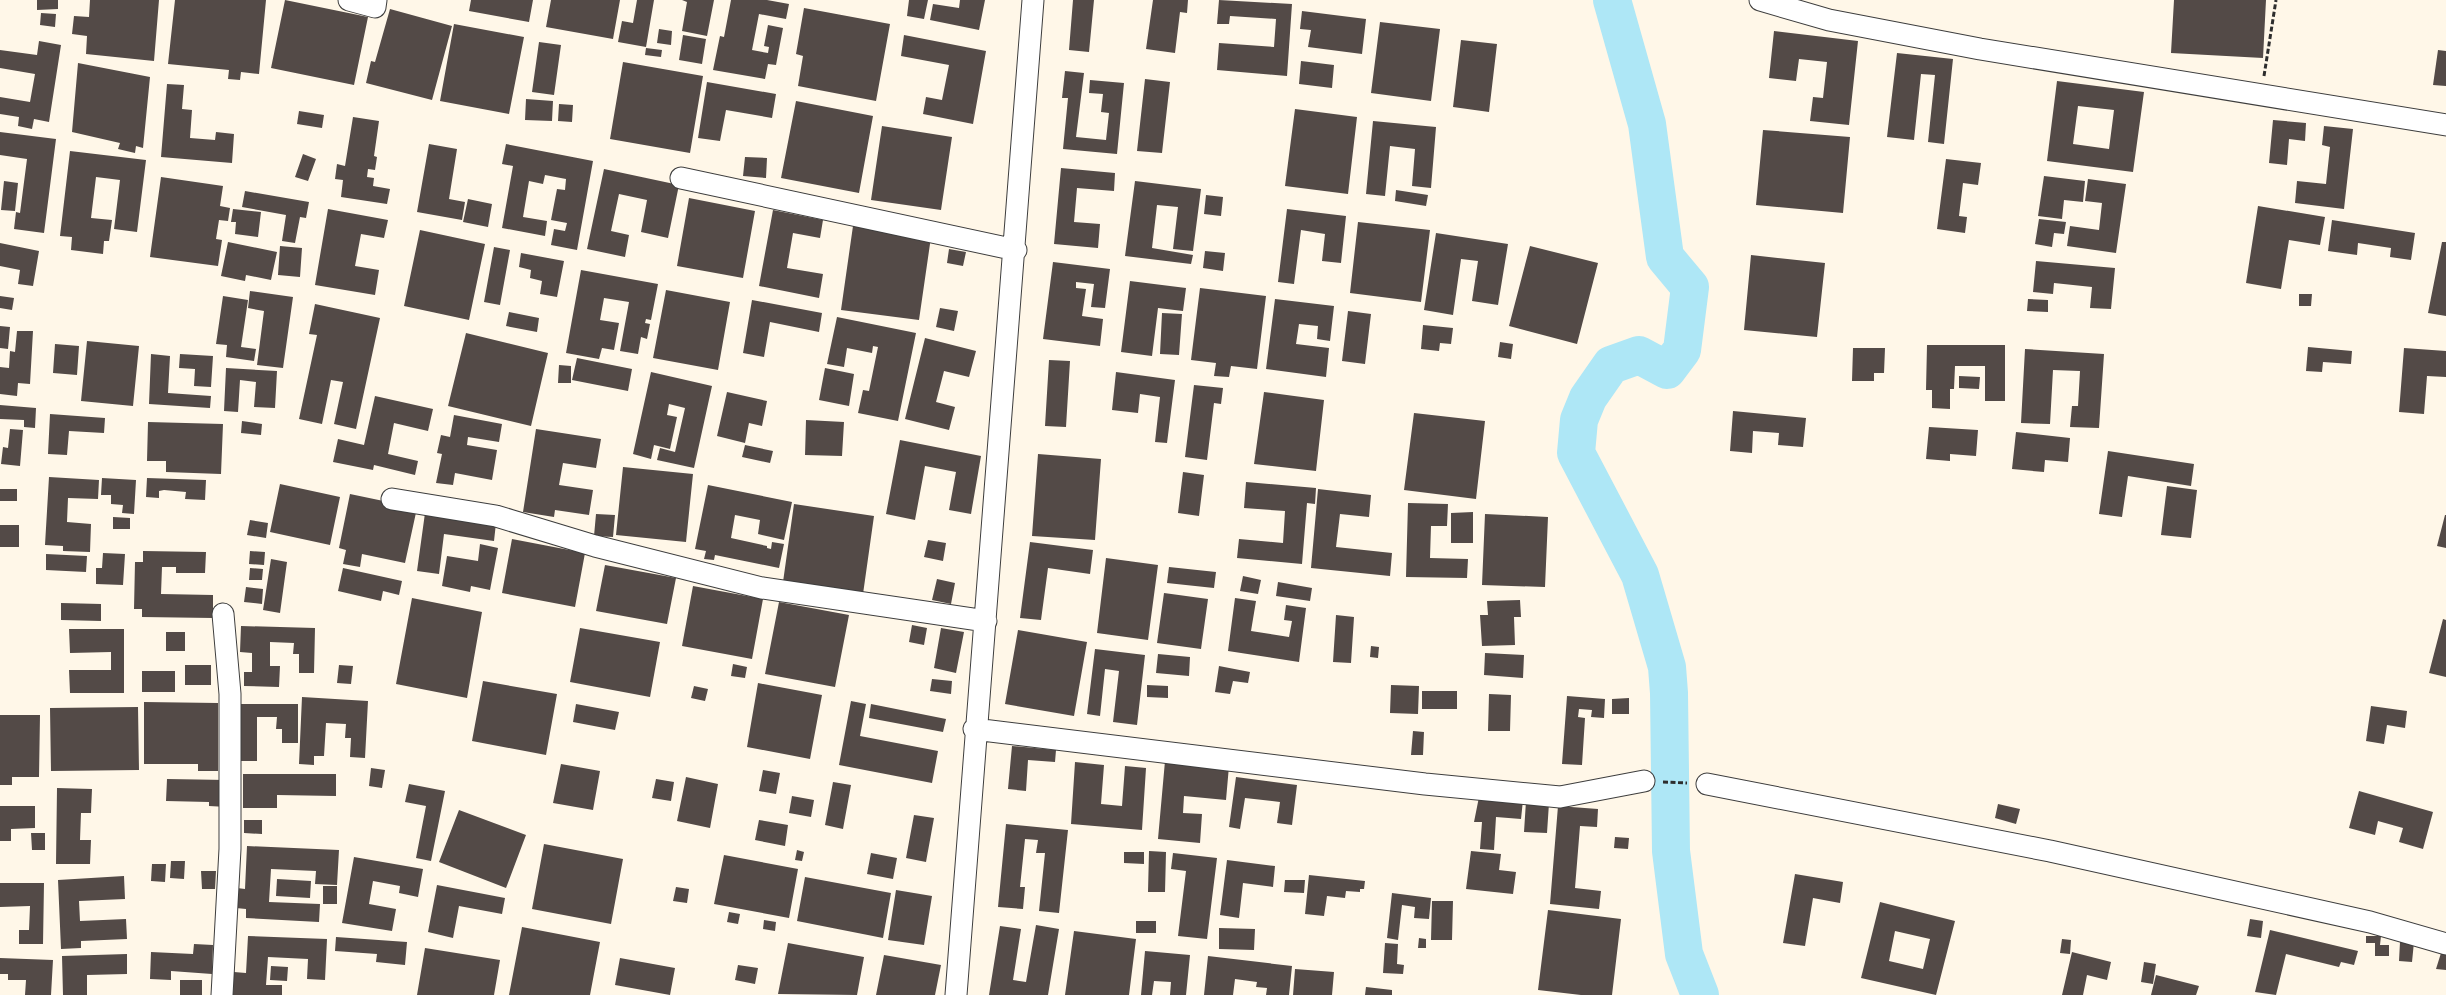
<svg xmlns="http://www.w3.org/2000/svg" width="2446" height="995" font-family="'Roboto Serif',serif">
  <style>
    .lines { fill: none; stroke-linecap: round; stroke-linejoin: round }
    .river { stroke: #aee7f6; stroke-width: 38 }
    .building { fill: #534a47; fill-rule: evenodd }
    .minor-casing { stroke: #3e3e3e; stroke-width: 23 }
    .path { stroke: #2d2d2d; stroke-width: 3; stroke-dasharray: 5 2.5; stroke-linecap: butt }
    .minor { stroke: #fff; stroke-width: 21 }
  </style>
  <rect width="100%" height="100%" fill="#fff7e8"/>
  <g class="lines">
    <!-- river -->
    <path class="river" d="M1612 0 1647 124 1665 257 1690 287 1682 350 1667 370 1639 355 1611 365 1588 398 1579 420 1576 453 1640 575 1667 667 1669 693 1671 851 1684 954 1700 995"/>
  </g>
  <!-- building -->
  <path class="building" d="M37 0H58V9L37 10Z
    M90 0H159L154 61 86 54 87 36 72 34 74 16 89 17Z
    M175 0H266L259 74 241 72 240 80 228 79 229 70 168 64Z
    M285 0 368 17 354 85 271 68Z
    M471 0H533L529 22 469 11Z
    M551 0H620L613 39 546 27Z
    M637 0H654L646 47 618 42 622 21 633 23Z
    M682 0H714L707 36 682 31 687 2Z
    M731 0H767L789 4 786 19 759 14 752 50 768 53 769 47 764 46 768 25 783 28 776 65 768 64 765 79 713 70 720 36 724 37Z
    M909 0H928L924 19 907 16Z
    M960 0H985L979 30 930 20 933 4 959 8Z
    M1073 0H1094L1089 52 1069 50Z
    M1153 0H1188L1187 13 1180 12 1175 53 1146 49Z
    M1219 0 1292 4 1287 76 1217 70 1219 43 1274 47 1276 19 1230 16 1229 24H1217Z
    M2174 0H2266L2263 58 2171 53Z
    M804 8 890 24 876 101 798 86 803 56 796 54Z
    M390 9 452 26 432 100 366 83 371 61 375 62Z
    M1302 11 1366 19 1362 54 1308 47 1311 30 1300 29Z
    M41 13 56 14 55 27 40 25Z
    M1380 22 1440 29 1431 101 1371 93Z
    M454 24 524 37 509 114 440 101Z
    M659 29 672 31 671 45 657 43Z
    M1774 31 1858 41 1849 125 1810 121 1813 97 1823 98 1827 62 1799 59 1796 81 1769 78Z
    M683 35 706 39 702 64 679 60Z
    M904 35 986 51 973 124 923 114 926 97 942 100 949 65 901 56Z
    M1461 40 1497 44 1489 112 1453 107Z
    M39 41 61 45 49 122 34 119 32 129 18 126 19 117 0 114V97L30 102 35 74 0 68V50L37 55Z
    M539 42 561 45 554 95 532 92Z
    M646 48 662 50 661 57 645 55Z
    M2438 50 2446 51V86L2433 85Z
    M1897 53 1953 59 1944 144 1928 142 1935 75 1921 74 1914 140 1887 137Z
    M1301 61 1334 65 1332 88 1299 84Z
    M623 62 703 76 690 153 610 139Z
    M78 63 150 77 143 148 136 146 135 153 118 149 120 143 72 132Z
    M1065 71 1084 73 1076 137 1106 140 1109 113 1101 112 1103 94 1089 93 1090 80 1124 83 1117 154 1063 149 1068 98H1062Z
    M1145 79 1170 82 1162 153 1137 151Z
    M2057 81 2144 92 2133 172 2047 161ZM2078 106 2114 110 2109 149 2073 144Z
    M707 82 776 94 772 118 726 110 720 141 698 138Z
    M167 84 184 85 182 109 192 110 190 138 215 140 216 132 234 134 232 163 161 157Z
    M526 99 553 101 552 121 525 120Z
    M796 101 873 116 859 193 781 178Z
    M559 104 573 105 572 122 558 121Z
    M1295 109 1357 117 1348 194 1285 186Z
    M299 111 324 115 322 128 297 124Z
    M353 117 379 121 374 156 377 157 375 170 368 169 367 177 374 178 373 186 390 189 387 204 341 197 343 180 335 179 337 164 345 166Z
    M2273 120 2306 123 2305 141 2289 139 2287 165 2269 163Z
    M1373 121 1436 127 1431 188 1412 186 1415 149 1390 146 1385 196 1366 194Z
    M882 126 952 137 941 210 871 200Z
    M2324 126 2353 129 2344 209 2295 203 2297 181 2326 184 2330 147 2322 145Z
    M1763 130 1850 137 1843 213 1756 205Z
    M0 132 56 139 44 233 14 229 16 212 20 213 27 159 0 155Z
    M429 144 457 149 449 199 465 202 462 220 417 212Z
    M506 144 593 161 577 250 551 245 554 229 565 231 567 223 551 220 557 189 565 190 566 179 545 175 543 184 529 181 523 217 547 221 545 236 502 228 513 166 502 164Z
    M70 151 146 160 137 232 114 229 120 180 96 177 91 218 112 220 109 241H104L103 254 71 250 72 237 60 236Z
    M303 154 316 159 308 181 295 177Z
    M745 157 767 158 766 178 743 176Z
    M1946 159 1981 163 1978 185 1963 183 1959 216 1967 217 1965 233 1937 229Z
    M1061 168 1115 173 1114 191 1077 188 1074 222 1100 224 1098 248 1054 244Z
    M604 169 679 185 668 238 641 232 647 200 619 194 611 231 629 235 625 257 587 249Z
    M2044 176 2085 181 2083 202 2064 200 2062 219 2038 216Z
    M161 177 223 186 220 206 230 208 228 221 219 220 216 239 222 240 218 266 150 257Z
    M2088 179 2126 184 2116 253 2067 246 2070 226 2099 230 2102 203 2085 201Z
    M4 181 18 183 15 211 1 210Z
    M1135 181 1201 189 1193 251 1173 249 1178 207 1157 205 1152 248 1193 255 1191 264 1125 256Z
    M1396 190 1428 195 1426 206 1395 201Z
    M245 191 309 202 306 218 300 217 295 243 282 241 286 215 242 207Z
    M1206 195 1223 197 1221 216 1204 214Z
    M689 198 755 211 743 278 677 266Z
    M468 199 492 204 488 227 463 222Z
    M2258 206 2325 217 2320 245 2289 240 2281 289 2246 283Z
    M233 209 261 212 258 237 235 234 236 222H231Z
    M328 209 388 220 384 238 361 234 355 266 379 270 375 295 315 285Z
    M1287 209 1346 216 1341 263 1322 261 1325 234 1301 230 1294 284 1278 282Z
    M773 210 823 220 820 238 793 233 787 268 823 274 819 298 759 286Z
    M2039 219 2066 222 2064 234 2054 233 2052 247 2035 244Z
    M2332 220 2415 233 2411 260 2390 257 2391 248 2358 243 2357 255 2328 251Z
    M1358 222 1430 230 1421 302 1350 293Z
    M853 226 931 237 919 320 841 310Z
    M420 230 485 244 469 320 404 306Z
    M1436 233 1508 244 1498 305 1472 301 1478 261 1461 259 1453 315 1424 310Z
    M228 242 277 252 271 280 246 275 245 281 221 276Z
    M2442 242H2446V316L2428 313Z
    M0 243 39 251 33 286 18 284 20 270 0 266Z
    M280 246 302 248 300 277 278 275Z
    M1530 246 1598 263 1577 344 1509 326Z
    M494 247 510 250 500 305 484 302Z
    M949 249 966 252 963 266 947 263Z
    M1205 251 1225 253 1223 271 1203 268Z
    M521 253 564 261 557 297 540 294 542 281 530 278 531 270 519 267Z
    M1751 255 1825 263 1817 337 1744 330Z
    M2036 261 2115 268 2111 309 2090 308 2092 287 2054 283 2053 294 2033 292Z
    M1053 262 1110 269 1105 308 1091 307 1094 284 1076 282V288L1086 289 1082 316 1103 319 1100 346 1043 339Z
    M581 270 658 284 651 320 646 319 645 323 650 324 647 339 641 337 638 354 620 351 629 302 604 298 600 320 619 323 614 350 602 348 599 359 566 353Z
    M1130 281 1186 288 1183 311 1158 308 1152 356 1121 352Z
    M1200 288 1266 296 1257 369 1231 366 1229 377 1214 376 1216 363 1191 360Z
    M666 290 730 302 718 370 653 358Z
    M250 291 293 297 283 368 257 365 264 311 248 308Z
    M2299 294H2312L2311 306H2299Z
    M0 296 14 298 12 310 0 308Z
    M223 296 248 300 241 347 256 349 254 361 226 357 227 345 216 344Z
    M1275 299 1334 306 1330 341 1317 339 1318 326 1299 324 1296 344 1329 348 1326 377 1266 369Z
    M2028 299 2048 300V312L2027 311Z
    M752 300 822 313 819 332 770 322 764 357 743 353Z
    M315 304 380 318 356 429 334 424 343 382 331 380 322 424 299 419 317 335 309 334Z
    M940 308 958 311 954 331 936 327Z
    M1348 311 1371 314 1365 364 1342 361Z
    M509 312 539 318 537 332 506 326Z
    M1162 313 1182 314 1179 355 1160 354Z
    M837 317 916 333 898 421 858 413 863 390 869 391 878 347 873 346 872 353 847 348 844 367 827 364Z
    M1423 325 1453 328 1451 344 1440 343 1439 351 1421 349Z
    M0 326 10 327 8 349 0 348Z
    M17 331H33L30 384 18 383 17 396 0 394V367L9 368 10 351 15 352Z
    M466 333 548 353 531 426 448 406Z
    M925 338 976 351 969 377 944 371 936 402 955 407 949 430 905 419Z
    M87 341 139 346 133 406 81 401Z
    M1500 342 1513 344 1511 359 1498 357Z
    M55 344 79 346 77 375 53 373Z
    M1927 345H2005V401H1985V366H1955L1954 389H1950V409L1932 408V390H1926Z
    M2308 347 2352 351 2351 364 2323 362 2322 372 2306 371Z
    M1853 348H1885L1884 373H1874V381H1852Z
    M2404 348 2446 351V377L2427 376 2424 414 2399 412Z
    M2025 349 2104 354 2099 428 2070 427 2072 406H2078L2080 371 2053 370 2050 424 2021 423Z
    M151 354 170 356 168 393 211 396 210 408 149 404Z
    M180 354 213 356 211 387 194 386 195 369 179 368Z
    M577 358 632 369 628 391 572 380Z
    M1049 360 1070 361 1066 427 1045 426Z
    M559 365 571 366V383H558Z
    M226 368 277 371 275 408 254 407 256 382 240 380 238 412 224 411Z
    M825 368 854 374 849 406 819 400Z
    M651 372 712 386 694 468 657 460 660 448 675 452 685 408 669 404 667 415 677 417 670 449 654 445 651 459 633 454Z
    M1116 372 1175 380 1167 443 1155 442 1160 397 1140 394 1138 413 1112 410Z
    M1959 376 1980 377 1979 389 1959 388Z
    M1194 385 1223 388 1221 404 1214 403 1207 460 1185 457Z
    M727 392 767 401 762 426 749 423 745 443 717 436Z
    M1264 392 1324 400 1316 471 1254 464Z
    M375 396 433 409 428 431 394 423 388 454 418 461 415 475 374 465 373 470 333 462 338 439 364 445Z
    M0 405 36 408 35 428 24 427V420L0 419Z
    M1733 411 1806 418 1803 447 1778 445 1779 433 1753 431 1752 453 1730 451Z
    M1414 413 1485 421 1476 499 1404 490Z
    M50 414 105 418 104 433 69 431 67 455 48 454Z
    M454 415 502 424 499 442 468 437 467 445 497 450 492 480 455 473 453 485 436 483 442 454 437 453 441 435 450 437Z
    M806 420 844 422 842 456 805 455Z
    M242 421 262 424 261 435 241 433Z
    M148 422 223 424 221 474 166 472V461H147Z
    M1929 427 1978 430 1976 456 1950 454V461L1926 459Z
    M10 429 23 430 20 466 1 464 3 447 8 448Z
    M536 429 601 439 596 468 563 463 559 485 593 490 589 515 555 510 554 517 523 512Z
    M2016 432 2070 438 2068 462 2045 460 2044 472 2012 469Z
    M900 440 981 456 971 514 949 510 956 472 925 466 915 520 886 514Z
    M745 445 773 451 770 463 742 457Z
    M2108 451 2194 464 2191 486 2128 476 2122 517 2099 514Z
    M1038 454 1101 459 1095 540 1032 536Z
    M623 467 693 474 686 542 616 535Z
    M1183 472 1204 475 1199 516 1178 513Z
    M49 477 99 480 98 499 68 498 67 522 91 524 90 552 63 551V546L45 545Z
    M102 478 136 480 134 514 122 513 123 505 111 504V495H101Z
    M147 478 206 480 205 500 185 499 186 492 164 490 159 491V498L146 497Z
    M1246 482 1316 488 1315 504 1307 503 1302 564 1237 558 1239 539 1283 543 1285 511 1244 508Z
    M280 484 340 497 330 545 270 532Z
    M708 485 792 502 784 540 758 534 760 520 735 515 731 538 767 546V548L771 549 772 542 784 544 779 568 715 555 714 560 704 559 706 551 695 549Z
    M2167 486 2197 490 2191 538 2161 535Z
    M0 489H17V501H0Z
    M1318 489 1371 495 1369 517 1340 514 1336 547 1392 553 1390 576 1311 568Z
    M350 494 417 508 405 563 362 554 360 567 343 564 346 550 339 548Z
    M1408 503 1448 504 1447 526H1431L1430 558 1468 559 1467 578 1406 577Z
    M794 504 874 516 863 594 783 582Z
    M1473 512V543H1451V513Z
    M425 513 496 523 494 541 444 534 439 574 417 571Z
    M596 514 615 515 613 537 594 536Z
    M1485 514 1548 517 1545 587 1482 585Z
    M2445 515H2446V548L2437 546Z
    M113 517 130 518V529H113Z
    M250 520 268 523 266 538 247 535Z
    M0 525H19V547H0Z
    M512 539 585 553 575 607 502 593Z
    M928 540 946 543 943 561 924 557Z
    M1030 542 1093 550 1090 574 1048 568 1041 620 1020 618Z
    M480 544 498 548 490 590 471 586 470 592 442 586 447 556 478 561Z
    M143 551 206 552 205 573H176V567H162L161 594 213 595V618L142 617V609H134L135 562H143Z
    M250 551 265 552 264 565 249 564Z
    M103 553 125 554 123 585 96 584V568H102Z
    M46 554 87 556 86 572 46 570Z
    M1106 558 1158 565 1148 640 1097 633Z
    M271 559 287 562 280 613 263 610Z
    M605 565 676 578 667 624 596 611Z
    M1169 567 1216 572 1214 588 1167 583Z
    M250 568 263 569 262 580H249Z
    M343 568 402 581 399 595 383 591 381 601 338 591Z
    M1243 576 1261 580 1258 594 1240 591Z
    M937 579 955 583 951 604 932 600Z
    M1278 582 1312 588 1310 601 1276 596Z
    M693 586 763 599 752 659 682 646Z
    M246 587 263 589 262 604 244 602Z
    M1164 593 1208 599 1201 649 1157 643Z
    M412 598 482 612 467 698 396 684Z
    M1235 598 1256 601 1251 631 1289 637 1292 621 1284 620 1286 605 1306 608 1299 662 1228 651Z
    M1520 600 1521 617H1514L1515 645 1482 646 1480 615H1488L1487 601Z
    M779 602 849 615 835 687 765 674Z
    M61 603 101 604V621L61 620Z
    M1336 615 1354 617 1351 663 1333 662Z
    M2443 619 2446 620V677L2429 673Z
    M912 625 927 628 924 645 909 642Z
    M241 626 315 628 314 673H299V654H293L294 643 270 642V666H280L279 687 244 686V672H252V653L240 652Z
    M580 628 660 642 650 697 570 682Z
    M941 628 964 632 956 673 934 668Z
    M69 629H124V693H70L69 670H111V652L70 653Z
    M1018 630 1087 642 1074 716 1005 704Z
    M166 632H185V651H166Z
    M1371 646 1379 647 1378 658 1370 657Z
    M1095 649 1145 655 1137 725 1113 722 1119 671 1105 669 1100 716 1087 714Z
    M1485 653 1524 655 1523 678 1484 675Z
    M1158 654 1190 657 1189 676 1156 673Z
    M733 664 747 667 745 678 731 676Z
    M185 665H211V685H185Z
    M339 665 353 666 351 684 337 683Z
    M1219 666 1250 672 1248 683 1233 681 1230 694 1215 692Z
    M142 671H175V692H142Z
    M932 679 952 681 951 694 930 691Z
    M483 681 557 694 546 755 472 741Z
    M758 683 822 695 810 759 747 747Z
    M1147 685 1168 686V698L1147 697Z
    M1391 685 1419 686 1418 714 1390 713Z
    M694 686 708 689 705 701 691 698Z
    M1422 691H1457V709H1422Z
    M1489 694 1511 695 1510 731H1488Z
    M1567 696 1605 699 1604 718 1591 717 1592 710 1579 709 1578 717 1585 718 1582 765 1562 764Z
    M302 697 368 701 365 758 350 757 351 738H345L346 724 326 723 324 756H314V765L299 764Z
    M1629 698V714H1612V699Z
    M851 701 866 704 860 736 938 751 932 783 839 765Z
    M144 702 218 703V771H198V764H144Z
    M240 704H298V743H282V729H276L277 717H257V761H239Z
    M576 704 619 712 615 730 573 722Z
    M871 704 946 719 943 732 869 718Z
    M2371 706 2407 711 2405 728 2387 725 2384 744 2366 741Z
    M138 707 139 770 51 771 50 708Z
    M0 715H40L39 777H12V785H0Z
    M1413 731 1424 732 1423 755H1411Z
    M1012 746 1056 750 1055 762 1028 760 1026 791 1008 789Z
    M1165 761 1229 766 1226 800 1184 796 1183 813 1202 814 1200 843 1158 839Z
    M1075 762 1104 765 1101 804 1122 806 1125 766 1146 768 1142 830 1071 824Z
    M561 764 600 771 593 810 553 803Z
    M371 768 385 770 382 788 369 786Z
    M763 770 780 773 776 794 759 791Z
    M243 774H336V796L277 795V808H243Z
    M686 777 718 784 710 828 677 821Z
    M1236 777 1297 785 1292 825 1277 823 1280 802 1245 798 1240 829 1229 827Z
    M167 779 227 780V807L209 806V802L166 801Z
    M656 779 674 782 671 801 652 798Z
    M833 782 851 785 843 829 825 825Z
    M409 784 445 791 431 861 416 858 426 806 405 802Z
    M57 788 92 789 91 813H81L80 840H91L90 864H56Z
    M2359 791 2433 812 2423 849 2399 842 2403 828 2378 821 2375 835 2349 828Z
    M792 796 814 800 811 817 789 813Z
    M1479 797 1523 800 1521 819 1496 817 1494 850 1480 849 1482 822H1474Z
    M1526 801 1549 803 1547 833 1524 832Z
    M1998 804 2020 809 2016 824 1995 818Z
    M0 806H35V828L11 829V841H0Z
    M1558 806 1598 809 1597 827 1580 826 1575 888 1601 891 1599 909 1550 904Z
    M459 810 526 835 506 888 439 862Z
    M914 815 934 818 926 862 906 858Z
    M244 820H262V834L244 833Z
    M759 820 788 825 785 846 755 840Z
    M1006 824 1068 830 1059 913 1039 911 1045 853H1036L1038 840 1025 839 1020 887H1025L1023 909 998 907Z
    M31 833H45V850H32Z
    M1615 837 1629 838 1628 849 1614 848Z
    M544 844 623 859 611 924 532 909Z
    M247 846 339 850 337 885 315 884 316 871 271 869 269 902 320 904 319 922 246 918V909L236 908 237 888 245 889Z
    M797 850 804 852 802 861 795 860Z
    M1149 851 1166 852 1165 892H1148Z
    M1471 851 1501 854 1499 870 1516 872 1513 894 1466 889Z
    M1124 852H1144V864L1124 863Z
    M871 853 897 858 893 879 867 874Z
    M1173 853 1217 858 1207 939 1178 936 1186 871 1171 869Z
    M724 855 798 869 789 918 714 904Z
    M354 857 423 869 418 897 399 893 400 886 373 881 369 904 396 909 392 931 342 923Z
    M1227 860 1275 866 1273 887 1243 883 1239 918 1220 915Z
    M171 861H185L184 879 170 878Z
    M152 864H166L165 882 151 881Z
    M201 871H216L215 889H202Z
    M1795 874 1843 882 1840 903 1813 898 1805 946 1783 943Z
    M1309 875 1365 881 1364 889H1360V892L1346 891 1345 898 1327 896 1324 916 1305 914Z
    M124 876 125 899 79 901 80 921 126 919 127 939 81 941V948L61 949 58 880Z
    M805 877 891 893 883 938 797 921Z
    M277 879 311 881 310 898 276 896Z
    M1285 880H1305L1304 893 1284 892Z
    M0 883H44L43 944H19V930H29L30 906 0 907Z
    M437 885 505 898 502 914 459 906 453 938 428 932Z
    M323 886H337V904H323Z
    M676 887 689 889 687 903 673 901Z
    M896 890 932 896 924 945 888 940Z
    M1392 893 1431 898 1429 919 1414 918 1415 907 1402 905 1398 940 1387 938Z
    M1432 901H1453L1452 940H1431Z
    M1880 902 1955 921 1936 995 1861 978ZM1895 931 1930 939 1923 969 1889 961Z
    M1548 910 1621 919 1612 995H1581L1538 990Z
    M729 912 740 914 738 924 727 922Z
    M2250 919 2263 921 2261 938 2247 936Z
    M764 920 776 922 775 931 763 929Z
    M1136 921H1156V933H1136Z
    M1036 925 1059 929 1048 995H989L1000 926 1021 929 1013 980 1026 982Z
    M522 927 600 942 590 995H509Z
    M1219 928 1255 929 1254 950 1219 949Z
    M2270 930 2358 951 2354 965 2341 962 2339 967 2286 954 2276 995 2255 992Z
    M1074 931 1136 939 1129 995H1065Z
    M248 936 327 939 325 980 307 979 308 959 268 957 266 985H282V995H233L234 972 246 973Z
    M2366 936H2381L2380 945H2389V956H2375V943H2366Z
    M336 937 407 942 405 965 376 962 377 954 335 951Z
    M1419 938 1426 939V948H1418Z
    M2062 939 2071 940 2070 954 2060 953Z
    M2400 942H2414L2412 962 2399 961Z
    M788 943 864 957 857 995 778 994Z
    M1385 943 1398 944 1397 964 1404 965 1403 974 1383 973Z
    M194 944 213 945 212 974 171 971V980L150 979 151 952 193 954Z
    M425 948 500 960 494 995H417Z
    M1145 951 1190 955 1186 995H1170L1171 982 1154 981 1152 995H1141Z
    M2072 952 2111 962 2107 980 2087 975 2083 995H2062Z
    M2441 953 2446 954V970L2436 969Z
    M127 954V974L87 975V995H63L62 956Z
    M884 955 941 965 935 995H876Z
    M1208 956 1292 966 1289 995H1266L1267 988 1256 987 1257 982 1235 979 1233 995H1204Z
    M0 958 53 960 51 995H25L26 980H8V974H0Z
    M620 958 675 968 670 995 615 985Z
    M2144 962 2156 964 2153 984 2141 982Z
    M738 965 758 968 755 984 735 980Z
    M271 966 288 967 287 981 270 980Z
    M1295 969 1334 972 1332 995H1293Z
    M2156 975 2199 986 2196 995H2151Z
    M180 980H202V995H180Z
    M1366 987 1392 990V995H1365Z"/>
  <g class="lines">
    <defs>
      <path id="minor" d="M349 0 375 7 376 0
        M1760 0 1829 20 1980 49 2446 125
        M681 178 1016 250
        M392 499 496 516 595 546 762 588 986 621
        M974 729 1425 784 1560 797 1644 781
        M1707 784 2050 851 2370 922 2446 944
        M222 995 230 849V694L223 614
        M956 995C979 663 1010 332 1033 0"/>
    </defs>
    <!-- minor casing -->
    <use href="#minor" class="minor-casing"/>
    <!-- path -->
    <path class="path" d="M2264 76 2276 0
      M1663 782 1687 783"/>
    <!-- minor -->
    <use href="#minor" class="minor"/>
  </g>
</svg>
